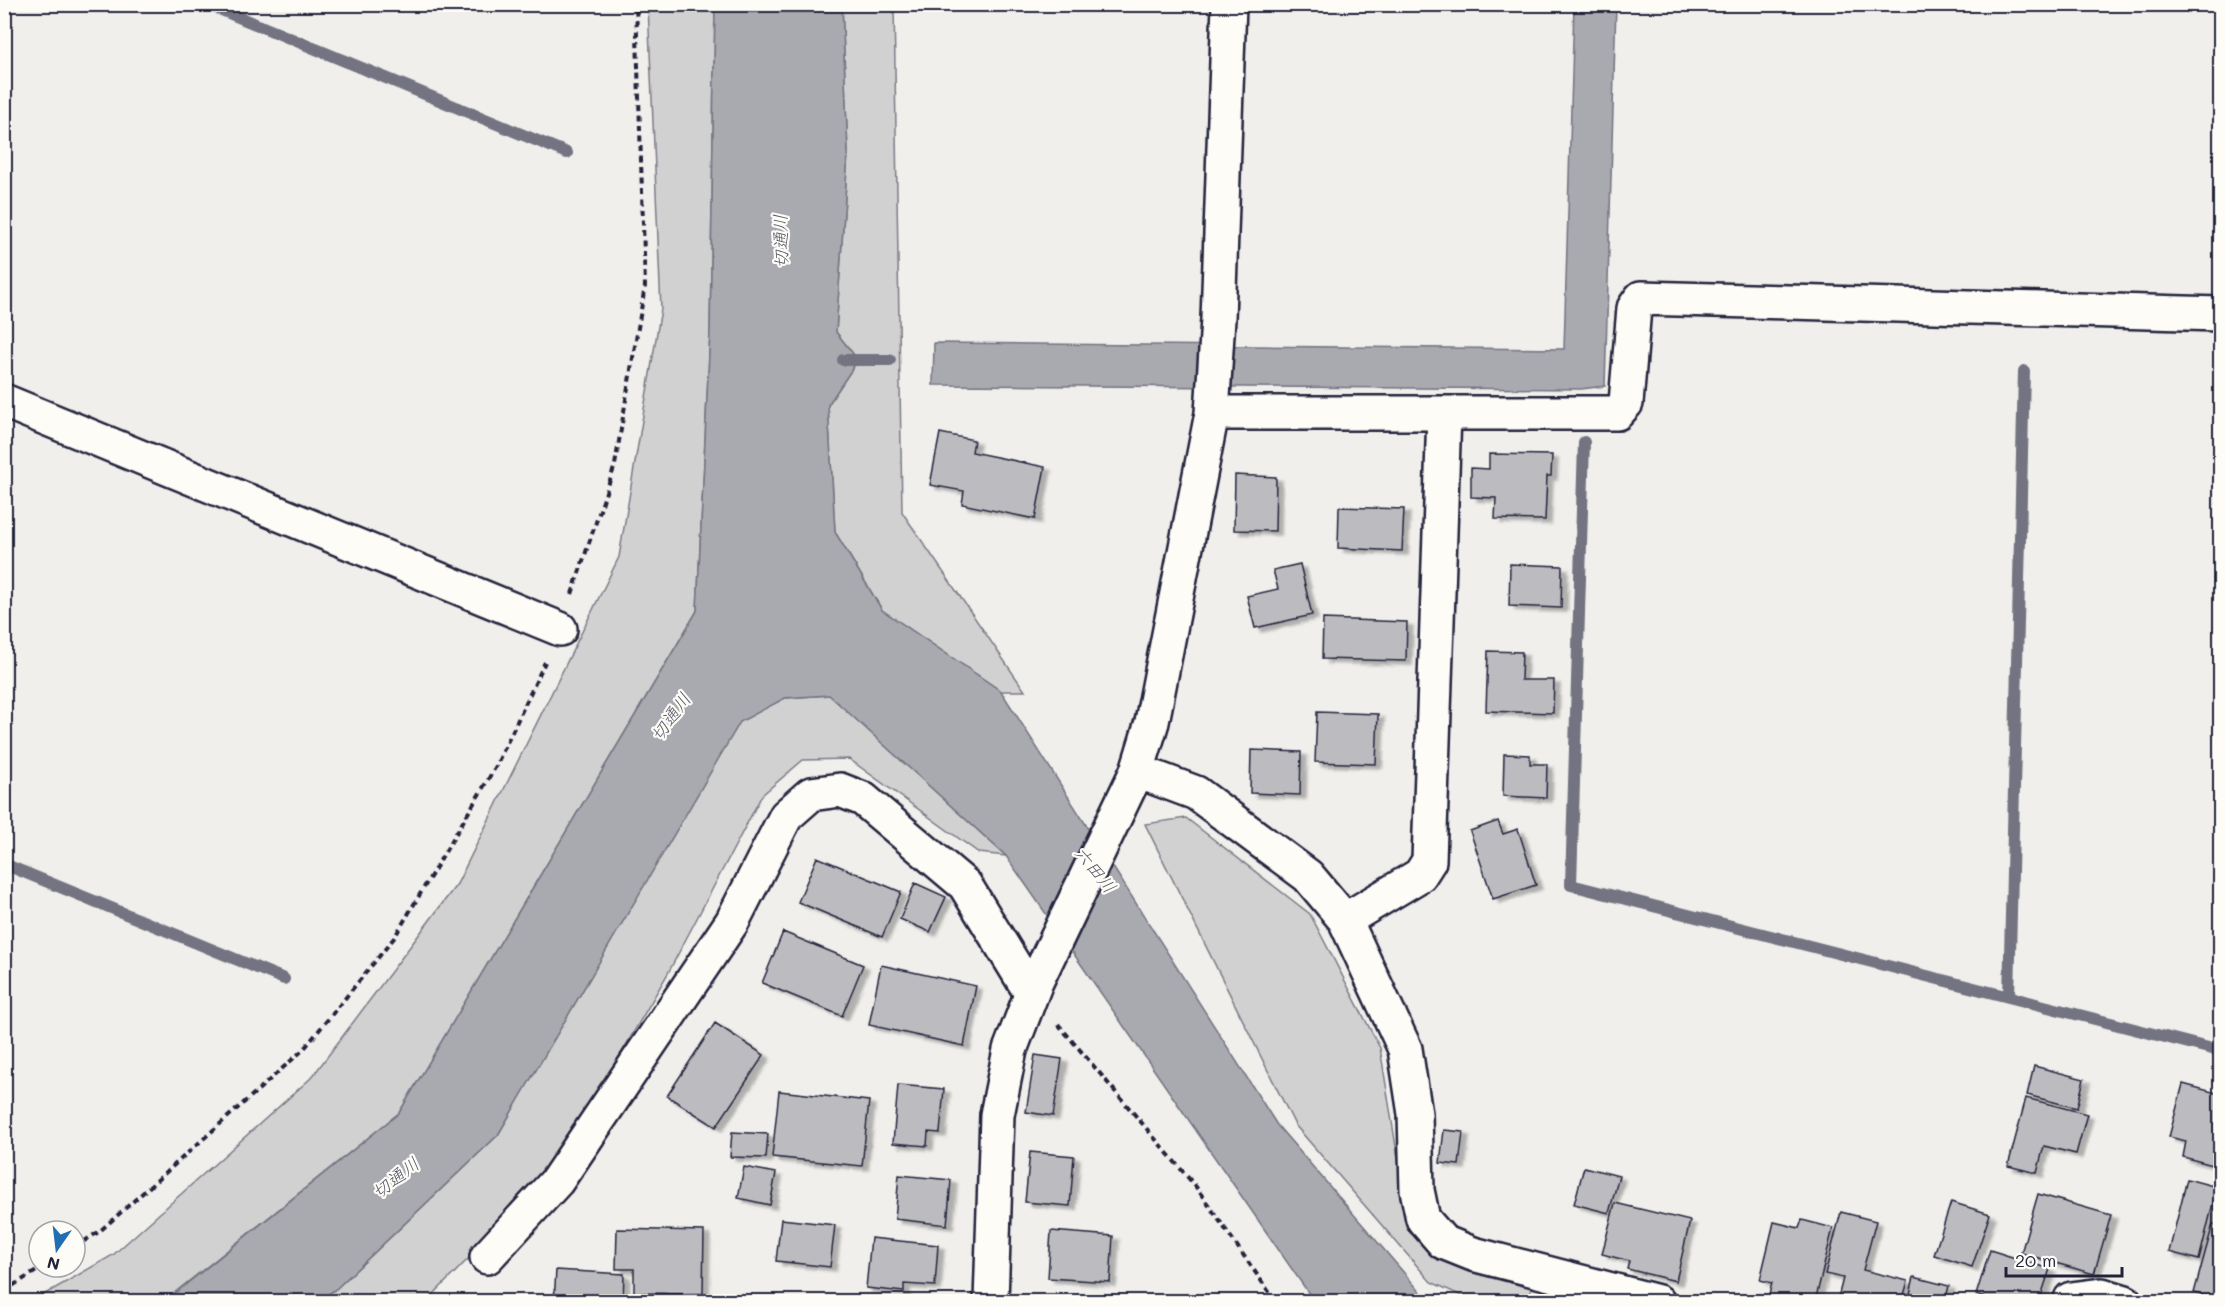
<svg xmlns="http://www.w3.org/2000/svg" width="2225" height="1306" font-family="Mali,'Klee One',sans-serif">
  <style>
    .green { fill: #d2d1d1; stroke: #7a7a86; stroke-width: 1.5 }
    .water { fill: #a9a9b0; stroke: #737381; stroke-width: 1.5 }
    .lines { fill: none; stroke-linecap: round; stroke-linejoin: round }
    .stream { stroke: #737381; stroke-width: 12 }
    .building { fill: #bcbcc0; stroke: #22223b; stroke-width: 1.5; filter: url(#shadow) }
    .minor-casing { stroke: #22223b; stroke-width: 38 }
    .path { stroke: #22223b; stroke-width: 4; stroke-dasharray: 6 4.5; stroke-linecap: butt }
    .minor { stroke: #fdfcf7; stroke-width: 33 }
    .labels { text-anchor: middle; stroke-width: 4.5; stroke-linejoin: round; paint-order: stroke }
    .water-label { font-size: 18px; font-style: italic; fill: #58586a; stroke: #fdfcf7 }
  </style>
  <defs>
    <filter id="shadow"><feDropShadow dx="6" dy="4" stdDeviation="1.5" flood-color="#0004"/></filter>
  </defs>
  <rect width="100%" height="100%" fill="#f0efec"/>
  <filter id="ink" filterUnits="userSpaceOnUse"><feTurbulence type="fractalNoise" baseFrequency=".0167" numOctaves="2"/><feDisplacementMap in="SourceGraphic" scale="12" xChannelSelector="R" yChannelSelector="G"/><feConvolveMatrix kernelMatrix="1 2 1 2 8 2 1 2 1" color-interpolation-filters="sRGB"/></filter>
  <g filter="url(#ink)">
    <!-- green -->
    <path class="green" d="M648 5H715L710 332 697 611 399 1113 164 1301 31 1302 113 1255 312 1077 457 884 619 557 661 309Z
      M842 5H894L902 512 1025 691H1001L882 610 835 532 828 405 858 360 836 332 848 153Z
      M830 695 1006 856 979 853 849 759 803 760 762 795 667 975 550 1175 427 1301 318 1302 337 1288 498 1135 740 721 785 698Z
      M1186 818 1310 914 1380 1048 1410 1233 1532 1286 1528 1301H1473L1431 1282 1295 1125 1145 824Z"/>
    <!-- water -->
    <path class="water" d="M715 5H842L848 153 836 332 858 360 828 405 835 532 882 610 1001 691 1277 1125 1423 1295 1437 1301H1314L1006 856 829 695 785 698 740 722 498 1135 337 1288 318 1301 164 1302 399 1113 697 611 710 332Z
      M1574 5H1616L1605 386 1581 389 933 385 934 343 1564 349Z"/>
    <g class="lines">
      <!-- stream -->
      <path class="stream" d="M207 4 567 153
        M843 360H890
        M1584 442 1571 885 2220 1051
        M4 864 284 979
        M2009 997 2024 371"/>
    </g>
    <!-- building -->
    <path class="building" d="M940 433 974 440 972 452 1045 467 1035 519 962 504 964 491 930 485Z
      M1489 454 1552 455 1551 476H1547L1545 520 1495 519 1496 498 1471 497V468L1489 469Z
      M1235 475 1276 477 1275 531 1234 530Z
      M1339 507 1404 509 1402 551 1338 548Z
      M1300 564 1312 615 1255 628 1247 596 1278 589 1273 570Z
      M1510 564 1562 566 1561 608 1509 606Z
      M1323 619 1407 622 1406 661 1322 659Z
      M1488 651 1522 652 1521 680H1554L1553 713 1486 711Z
      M1317 712 1378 714 1376 764 1315 762Z
      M1251 750 1301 752 1300 795 1250 793Z
      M1504 754 1530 755V764H1547L1546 798 1503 796Z
      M1498 821 1503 834 1518 829 1536 885 1493 899 1470 831Z
      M817 857 901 892 882 937 798 902Z
      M915 883 946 897 930 932 900 919Z
      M783 932 863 965 842 1016 762 983Z
      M881 965 976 986 964 1046 869 1025Z
      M715 1023 764 1055 716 1127 667 1096Z
      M1035 1055 1062 1059 1053 1116 1026 1112Z
      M2034 1066 2084 1079 2077 1108 2027 1095Z
      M2183 1084 2220 1094V1167L2183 1157 2186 1141 2169 1137Z
      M898 1085 944 1089 940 1133 928 1132 927 1146 893 1143Z
      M779 1091 869 1101 862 1166 772 1157Z
      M2026 1098 2087 1114 2076 1154 2044 1146 2037 1173 2008 1166Z
      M1444 1130 1463 1132 1459 1165 1440 1163Z
      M732 1132 768 1134 766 1158 730 1157Z
      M1030 1152 1074 1156 1070 1206 1025 1202Z
      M744 1167 776 1173 770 1205 738 1198Z
      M1584 1167 1619 1176 1609 1213 1574 1204Z
      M899 1175 951 1180 947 1225 895 1219Z
      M2187 1179 2217 1187 2199 1260 2169 1252Z
      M2038 1194 2111 1215 2094 1274 2021 1253Z
      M1951 1202 1990 1214 1972 1267 1934 1255Z
      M1615 1203 1690 1221 1676 1281 1627 1269 1629 1261 1602 1254Z
      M1841 1212 1876 1221 1863 1270 1908 1281 1902 1302H1837L1843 1278 1825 1274Z
      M781 1219 835 1225 830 1267 776 1261Z
      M1802 1220 1833 1228 1815 1302H1767L1772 1283 1760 1280 1774 1222 1799 1228Z
      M2213 1224 2220 1226V1300L2194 1293Z
      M617 1229 704 1231 703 1294 634 1293V1269H616Z
      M1051 1231 1113 1236 1110 1282 1048 1278Z
      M871 1238 938 1245 935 1286 904 1284V1292L866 1288Z
      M1990 1250 2050 1269 2039 1302H1998L1976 1295Z
      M556 1270 624 1274 623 1302H554Z
      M1914 1277 1949 1286 1945 1302H1908Z
      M1048 1297 1104 1301V1302H1048Z"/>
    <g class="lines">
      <defs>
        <path id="minor" d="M4 401 560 629
          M1212 413H1617L1626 403 1634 308 1641 298 2220 314
          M1137 771 1196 793 1308 876 1345 920 1405 1049 1415 1114 1417 1190 1423 1219 1443 1242 1473 1254 1658 1302
          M1345 920 1420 875 1429 861 1444 413
          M487 1257 557 1181 732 922 786 816 811 794 840 790 863 799 965 885 1031 993
          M991 1302 997 1115 1010 1050 1036 982 1137 771 1152 722 1212 413 1218 319 1229 4
          M2070 1302 2071 1299 2102 1295 2125 1302"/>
      </defs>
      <!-- minor casing -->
      <use href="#minor" class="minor-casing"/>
      <!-- path -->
      <path class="path" d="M572 594 615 465 645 286 636 4
        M1058 1024 1196 1187 1276 1302
        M75 1247 100 1231 303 1050 394 938 496 766 545 662
        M4 1291 43 1267"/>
      <!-- minor -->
      <use href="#minor" class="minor"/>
    </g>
  </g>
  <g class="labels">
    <!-- water labels -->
    <g class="water-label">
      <text transform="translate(781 241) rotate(-91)" y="6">切通川</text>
      <text transform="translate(671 717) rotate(-54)" y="6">切通川</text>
      <text transform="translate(1095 870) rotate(51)" y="6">六田川</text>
      <text transform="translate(396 1178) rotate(-38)" y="6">切通川</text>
    </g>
  </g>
  <!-- margin -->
  <rect width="2225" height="1306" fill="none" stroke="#fdfcf7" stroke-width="24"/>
  <rect x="12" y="12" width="2201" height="1282" fill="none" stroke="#22223b" stroke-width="2" filter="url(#ink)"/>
  <!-- north arrow -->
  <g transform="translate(57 1249) rotate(194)"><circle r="28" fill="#fdfcf7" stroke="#a5a5ac" stroke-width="1.5"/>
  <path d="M0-4.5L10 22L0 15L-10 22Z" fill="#1f6fb2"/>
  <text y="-9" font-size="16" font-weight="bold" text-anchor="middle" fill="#22223b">N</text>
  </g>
  <!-- scale -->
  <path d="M2006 1267v9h116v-9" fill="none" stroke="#22223b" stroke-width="3"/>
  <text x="2015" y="1267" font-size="18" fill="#22223b" stroke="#fdfcf7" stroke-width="4.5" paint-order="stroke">20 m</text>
</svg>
